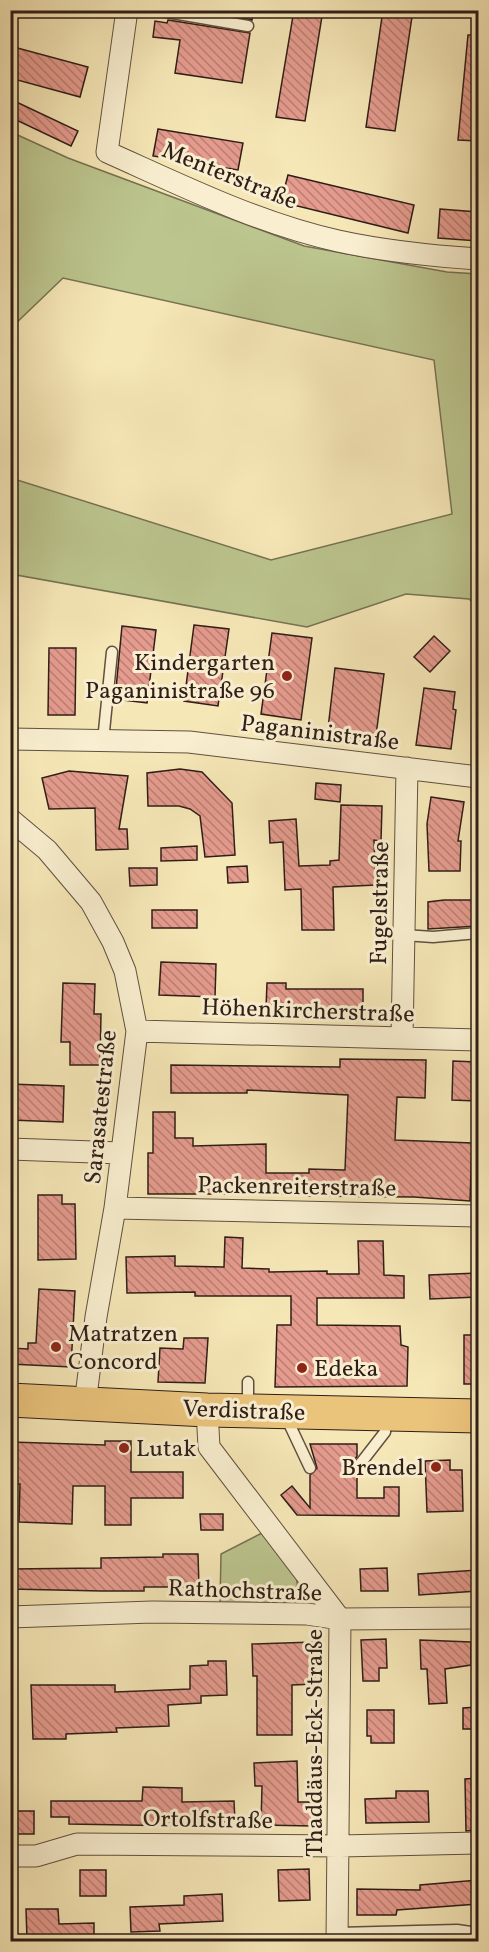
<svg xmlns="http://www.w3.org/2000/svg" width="489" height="1952" font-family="Vollkorn,serif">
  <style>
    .park { fill: #bcc58e; stroke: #767253; stroke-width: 1.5 }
    .building { fill: url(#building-back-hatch); stroke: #2f1e18; stroke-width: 1.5 }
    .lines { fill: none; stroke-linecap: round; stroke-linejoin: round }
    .service-casing { stroke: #615040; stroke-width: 13 }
    .minor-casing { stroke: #615040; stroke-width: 23 }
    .primary-casing { stroke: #2f1e18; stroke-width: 35 }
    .service { stroke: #f9efd0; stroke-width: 10 }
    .minor { stroke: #f9efd0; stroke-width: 21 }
    .primary { stroke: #ebc47c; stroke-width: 33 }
    .poi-dot { fill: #8f2418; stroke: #f9efd0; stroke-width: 2 }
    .labels { text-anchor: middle; stroke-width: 6; stroke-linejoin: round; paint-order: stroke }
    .street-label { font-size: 24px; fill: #2f1e18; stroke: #f9efd0 }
    .poi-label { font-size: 24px; fill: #2f1e18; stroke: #f9efd0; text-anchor: start }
  </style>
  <defs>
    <pattern id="building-back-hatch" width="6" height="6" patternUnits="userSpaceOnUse" patternTransform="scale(1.5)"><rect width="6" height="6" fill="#e59b8e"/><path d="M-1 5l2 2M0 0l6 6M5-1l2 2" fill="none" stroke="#ba7e73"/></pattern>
  </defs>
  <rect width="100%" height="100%" fill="#f6e7b7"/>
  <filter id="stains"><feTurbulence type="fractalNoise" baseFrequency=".00333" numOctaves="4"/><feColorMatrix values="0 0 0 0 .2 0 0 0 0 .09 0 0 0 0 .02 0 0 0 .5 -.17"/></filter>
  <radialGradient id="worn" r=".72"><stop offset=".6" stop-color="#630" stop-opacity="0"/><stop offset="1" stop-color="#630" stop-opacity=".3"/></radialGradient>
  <!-- park -->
  <path class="park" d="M11 132 68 158 304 246 447 272 478 274V607L469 599 406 594 307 627 11 574V478L271 560 452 514 434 360 63 278 11 328Z
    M262 1533 296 1573 299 1600 278 1605 220 1604 221 1554Z"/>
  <!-- building -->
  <path class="building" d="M202 10H253L252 20Z
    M294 10H323L305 121 276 117Z
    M383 10H413L395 131 366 127Z
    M168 20 250 33 242 83 175 73 180 40 153 37 155 21 167 23Z
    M468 35H478V141L458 140Z
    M10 46 88 67 80 97 10 78Z
    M10 99 78 131 71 146 10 117Z
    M158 129 243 143 238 170 153 156Z
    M288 175 414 205 408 233 281 202Z
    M440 209 478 212V241L438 238Z
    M194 625 229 629 218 706 184 701Z
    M122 626 156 630 147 703 115 699Z
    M272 633 312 638 301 720 261 714Z
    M434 636 450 651 430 672 414 657Z
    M49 648H76L75 715H48Z
    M335 668 384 674 375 743 327 737Z
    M424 688 455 692 453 709 456 710 451 749 416 745Z
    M180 769 202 772 232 803 235 855 205 857 200 816 190 809 179 806H148L147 773Z
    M69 771 128 776 119 829H127L128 849 96 850 95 808 49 809 42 778Z
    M316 783 341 785 340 802 315 799Z
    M431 797 464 802 458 841H461L460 871H429L427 824Z
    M341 805 382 806 381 841 374 840 376 885 333 887 334 930H302L301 889 285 890 283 842 270 843 269 821 296 819 299 866 330 865V861L339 860Z
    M197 846V860L161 861V848Z
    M247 866 248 882 228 883 227 867Z
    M129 868H157V885L130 886Z
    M444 900H478V926L428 929V902Z
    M152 910H197V928H152Z
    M161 962 216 964 215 997 159 995Z
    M63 983 95 984 94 1014H101L100 1065H70V1042H61Z
    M267 983H286V989H363V1010L266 1008Z
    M340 1059 426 1060 425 1098 397 1097 395 1140 472 1143 470 1201 414 1197 308 1196V1194H148V1153H153V1112H175V1138H193V1146L266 1144V1173H309V1169L345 1170 348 1095 247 1090V1093H171V1065L340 1067Z
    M453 1061 477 1062 476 1101 452 1100Z
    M10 1084 64 1086 63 1122 10 1120Z
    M38 1195H62V1204H75L76 1259 38 1260Z
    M225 1237 243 1238 242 1268 269 1269V1272L327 1271V1274H359L358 1241H383L384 1275 404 1276V1298H317V1325L400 1326 401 1345 408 1347 407 1386 275 1387 277 1325H291V1296H195V1292L127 1293 126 1257 175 1256V1266L224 1267Z
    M478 1273V1297L430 1299 429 1275Z
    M39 1289 75 1291 71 1367 10 1364V1348L28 1349V1343H36Z
    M464 1335H478V1384H464Z
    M184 1338H208L205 1383 158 1382 160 1348 183 1349Z
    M105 1441H131V1472H183V1498H131V1525H105V1486H73L72 1524 19 1522 20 1484H10L11 1442 105 1445Z
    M310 1444H357V1456L350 1468 352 1473 357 1475V1498H384V1487H399V1516L297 1515 281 1495 292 1486 310 1508V1475L317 1468Z
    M450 1460V1470H462L463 1511 427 1512 425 1461Z
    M200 1514H223V1530H201Z
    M163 1554H198L199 1587H144V1591H102L10 1589V1569L101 1568V1558L163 1557Z
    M387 1568 388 1591H361L360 1569Z
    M478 1570V1591L419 1595 418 1574Z
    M386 1639 387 1668H379V1681H363L361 1640Z
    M420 1640 471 1642V1665L445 1669 447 1703 429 1704 427 1669H421Z
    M314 1642 315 1684 292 1685V1735H257V1676H253L252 1644Z
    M208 1661H226L227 1695 201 1696V1703L168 1705 169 1726 116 1728 117 1732 66 1734V1739H33L31 1685H115V1692L190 1689V1666L208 1665Z
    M478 1707V1729H463V1708Z
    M367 1710H394V1743H371V1736H367Z
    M297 1761 298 1802H313V1826L261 1825 262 1786H255L254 1763Z
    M478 1778V1830L466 1831 465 1779Z
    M143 1787 182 1788V1802L234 1801 235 1822 182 1823V1826L69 1824V1817H51V1801H142Z
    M396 1791H428L429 1822 366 1823 365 1799 396 1798Z
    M10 1811H34V1834H10Z
    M309 1869 310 1900 279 1901 278 1870Z
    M80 1870H106V1896H80Z
    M478 1880V1904L397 1910 396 1915H357V1889L420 1890V1885Z
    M222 1894 223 1921 159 1924 160 1931 131 1932 130 1907 184 1905V1896Z
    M26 1909H58L59 1924 94 1923V1941H69V1938L27 1939Z"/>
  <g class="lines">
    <defs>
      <path id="service" d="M155 10 248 26
        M103 741 112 652
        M404 935 433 937 478 933
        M248 1407V1382
        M286 1417 310 1468
        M357 1468 385 1432 386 1418
        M338 1933 457 1930 478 1933"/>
      <path id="minor" d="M127 10 107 152C181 185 257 223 338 241 384 251 432 256 478 259
        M10 739 189 742 478 777
        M10 819 47 850 91 902 113 942 125 971 137 1031 115 1208 96 1317 85 1404
        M137 1031 478 1040
        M402 1038 407 768
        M10 1149 121 1153
        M115 1208 478 1216
        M207 1410 209 1447 340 1619 337 1942
        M10 1617 152 1612 307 1614 340 1619 478 1618
        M10 1856H36L77 1844 340 1846 478 1843"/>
      <path id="primary" d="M10 1400 207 1410 478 1416"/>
    </defs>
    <!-- service casing -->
    <use href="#service" class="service-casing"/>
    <!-- minor casing -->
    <use href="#minor" class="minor-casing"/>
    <!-- primary casing -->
    <use href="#primary" class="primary-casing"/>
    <!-- service -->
    <use href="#service" class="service"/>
    <!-- minor -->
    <use href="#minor" class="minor"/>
    <!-- primary -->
    <use href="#primary" class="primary"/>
  </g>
  <!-- markers -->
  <g class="poi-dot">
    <circle cx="287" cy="676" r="6"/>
    <circle cx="56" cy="1347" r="6"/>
    <circle cx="302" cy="1368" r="6"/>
    <circle cx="124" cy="1448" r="6"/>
    <circle cx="436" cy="1467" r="6"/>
  </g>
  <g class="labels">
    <!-- street labels -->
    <g class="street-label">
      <text transform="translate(230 175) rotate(22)" y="8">Menterstraße</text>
      <text transform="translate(320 732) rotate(7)" y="8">Paganinistraße</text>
      <text transform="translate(379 903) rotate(-89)" y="8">Fugelstraße</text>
      <text transform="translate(308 1010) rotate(2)" y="8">Höhenkircherstraße</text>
      <text transform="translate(100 1107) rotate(-84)" y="8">Sarasatestraße</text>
      <text transform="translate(297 1186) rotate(1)" y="8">Packenreiterstraße</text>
      <text transform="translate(244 1410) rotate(2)" y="8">Verdistraße</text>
      <text transform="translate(245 1590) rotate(2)" y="8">Rathochstraße</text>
      <text transform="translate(314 1743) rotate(-90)" y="8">Thaddäus-Eck-Straße</text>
      <text transform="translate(208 1819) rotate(1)" y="8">Ortolfstraße</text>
    </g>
    <!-- poi labels -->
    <g class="poi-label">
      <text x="275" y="670" text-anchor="end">Kindergarten<tspan x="275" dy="28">Paganinistraße 96</tspan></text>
      <text x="68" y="1341">Matratzen<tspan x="68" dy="28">Concord</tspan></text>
      <text x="314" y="1376">Edeka</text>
      <text x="136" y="1456">Lutak</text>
      <text x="424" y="1475" text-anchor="end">Brendel</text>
    </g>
  </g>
  <!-- margin -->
  <rect width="489" height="1952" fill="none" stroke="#f6e7b7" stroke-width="36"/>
  <rect x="12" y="12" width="465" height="1928" fill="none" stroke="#2f1e18" stroke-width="3"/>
  <rect x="18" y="18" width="453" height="1916" fill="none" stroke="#2f1e18" stroke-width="1.5"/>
  <rect width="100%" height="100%" filter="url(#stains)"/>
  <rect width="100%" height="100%" fill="url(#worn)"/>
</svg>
